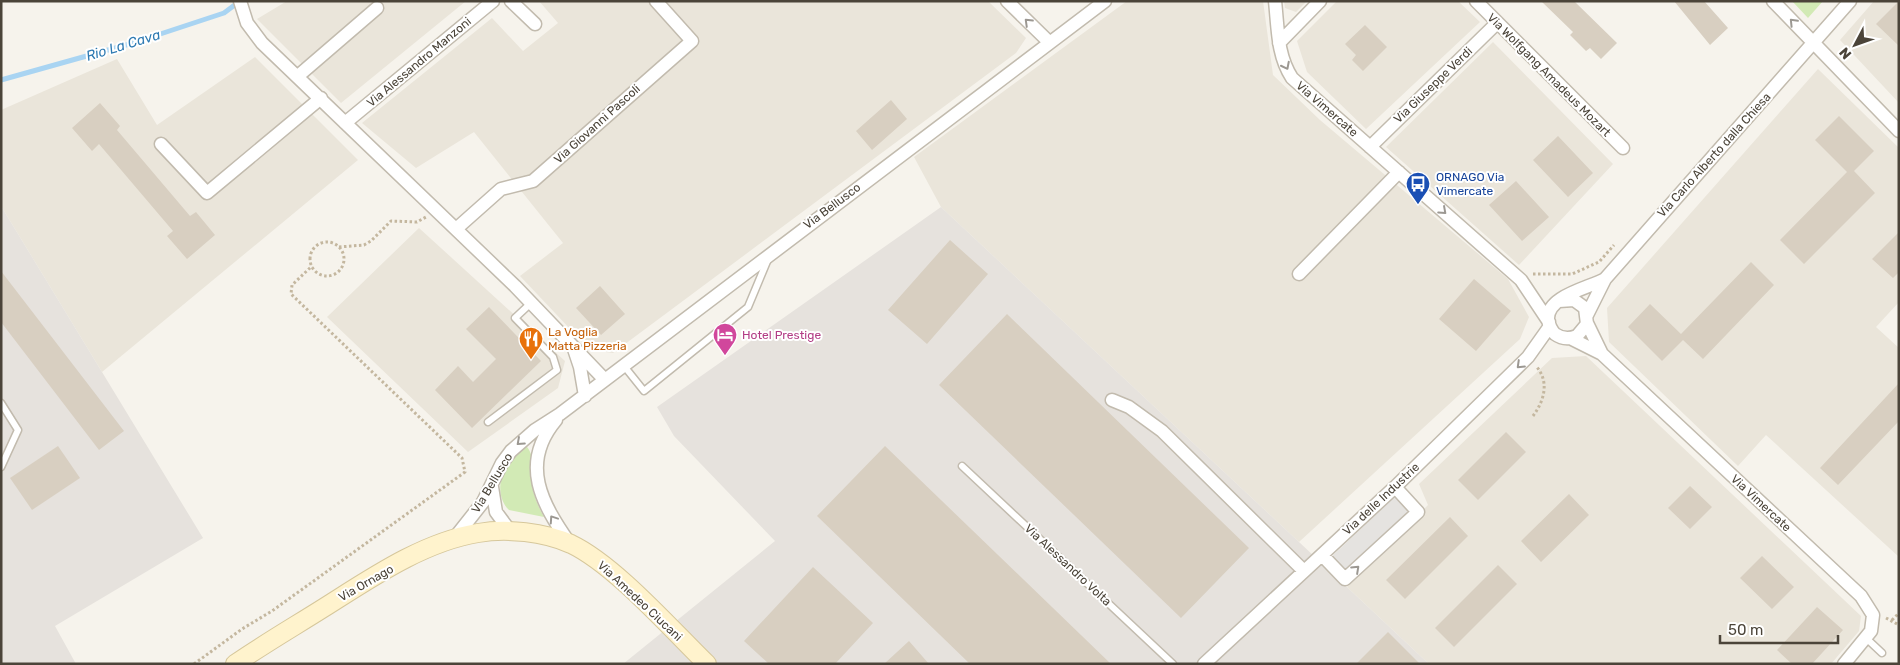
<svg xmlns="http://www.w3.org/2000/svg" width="1900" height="665" font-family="Rubik,sans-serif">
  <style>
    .residential { fill: #eae5da }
    .industrial { fill: #e6e2dd }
    .green { fill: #d2eab5 }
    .parking { fill: #e5e3e0 }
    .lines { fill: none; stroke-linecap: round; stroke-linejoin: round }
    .stream { stroke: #a9d4f2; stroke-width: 5 }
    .building { fill: #d8cfc1 }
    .service-casing { stroke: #c2bbae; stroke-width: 9 }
    .minor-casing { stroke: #c2bbae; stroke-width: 15 }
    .secondary-casing { stroke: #d6c79b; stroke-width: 20 }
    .path { stroke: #c4b79f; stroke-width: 3; stroke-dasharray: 2.5 2.5; stroke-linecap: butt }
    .service { stroke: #fff; stroke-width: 6 }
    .minor { stroke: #fff; stroke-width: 12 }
    .secondary { stroke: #fff3cd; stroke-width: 18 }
    .oneway { stroke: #9c9892 }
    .labels { text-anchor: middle; stroke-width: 4; stroke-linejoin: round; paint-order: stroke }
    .street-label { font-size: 12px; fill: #4b4439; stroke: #fff }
    .transit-label { font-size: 12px; fill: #164399; stroke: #fff; text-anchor: start }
    .food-label { font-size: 12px; fill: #c56008; stroke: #fff; text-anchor: start }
    .hotel-label { font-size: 12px; fill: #b23c85; stroke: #fff; text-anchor: start }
    .water-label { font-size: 14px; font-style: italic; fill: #2e7ab2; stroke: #fff }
  </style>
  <rect width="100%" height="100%" fill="#f6f3ec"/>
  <!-- residential -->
  <path class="residential" d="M287 1H466L341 103 257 19Z
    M539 1H988L1026 38 1016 53 613 353 590 350 520 276 563 243 474 132 416 168 362 123 492 18 523 51 558 23Z
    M1127 1H1263L1273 75 1320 120 1508 279 1529 317 1520 339 1299 542 941 207 914 157Z
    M1284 1H1307L1296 12 1285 8Z
    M1337 1H1458L1480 22 1366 129 1307 72 1297 41Z
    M1874 1H1899V103L1840 40Z
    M1493 42 1613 164 1519 265 1386 147Z
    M255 57 358 160 102 372 1 206V110L117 59 157 125Z
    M1818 69 1899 148V302L1876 327 1899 348V557L1766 435 1738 466 1609 342 1607 308Z
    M419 228 565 361 558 388 468 452 327 317Z
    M1586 356 1861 616 1859 631 1831 664H1429L1347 587 1428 505 1419 484 1552 358Z"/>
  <!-- industrial -->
  <path class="industrial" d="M1 206 203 538 55 626 76 664H1Z
    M941 207 1299 542 1429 664H623L775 541 674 436 657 407Z"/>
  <!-- green -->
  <path class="green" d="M1792 1H1823L1808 18Z
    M526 446C537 456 529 477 533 490 535 499 539 508 544 517L509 510C493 494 501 466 516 453 519 450 523 449 526 446Z"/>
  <!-- parking -->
  <path class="parking" d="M1400 492 1418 512 1345 579 1327 561Z"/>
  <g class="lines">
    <!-- stream -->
    <path class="stream" d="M1 80 133 43 224 13 240 1"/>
  </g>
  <!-- building -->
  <path class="building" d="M1541 1H1574L1617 43 1601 59 1590 48 1586 51 1570 35 1573 32Z
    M1674 1H1704L1728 28 1710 45Z
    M1899 1V46L1876 24Z
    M1365 25 1387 47 1363 71 1352 60 1356 55 1345 44Z
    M891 100 907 119 872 150 856 131Z
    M100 103 120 126 117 130 190 216 196 212 215 235 187 259 167 236 173 231 99 144 92 151 72 128Z
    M1839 116 1874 151 1854 171 1875 193 1804 264 1780 240 1847 172 1815 140Z
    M1558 136 1593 173 1568 197 1533 160Z
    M1516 181 1549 217 1522 241 1489 205Z
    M1899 232V272L1893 278 1872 259Z
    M950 240 988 274 927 344 888 310Z
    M1751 262 1774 285 1703 359 1683 340 1662 361 1628 327 1650 304 1681 334Z
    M1 271 124 431 99 450 1 322Z
    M1474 279 1511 311 1476 351 1439 319Z
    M600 286 625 314 601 335 576 308Z
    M489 307 541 361 472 428 435 390 458 366 473 382 496 359 466 329Z
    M1007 314 1249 548 1181 618 939 385Z
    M1899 383V421L1838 485 1820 468Z
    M1506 432 1526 452 1478 500 1458 480Z
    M58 446 80 478 32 510 10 478Z
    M885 446 1111 664H970L817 516Z
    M1690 486 1712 507 1690 529 1668 508Z
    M1569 494 1589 515 1541 562 1521 541Z
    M1450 517 1468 536 1405 599 1386 580Z
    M1762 556 1794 587 1772 609 1740 578Z
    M1498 565 1517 584 1454 647 1435 628Z
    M813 567 873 623 835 664H769L744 641Z
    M1817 607 1843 630 1812 664H1792L1777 650Z
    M1388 632 1420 664H1356Z
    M909 641 929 664H884Z"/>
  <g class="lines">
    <defs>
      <path id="service" d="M624 366 644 391 748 307 768 259
        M1 403 18 430 1 467
        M488 422 557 370 553 357 515 318 531 303
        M962 466 1173 664
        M1866 638 1882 653"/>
      <path id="minor" d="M240 1 247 23 262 43 515 286 605 380
        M511 1 535 24
        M1007 1 1049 42
        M1275 1C1278 28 1277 55 1292 78L1521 280 1549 322
        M1476 1 1623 148
        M1773 1 1899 131
        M1279 43 1320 1
        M298 76 377 8
        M345 123 493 1
        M161 144 207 193 321 98
        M1370 147 1497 23
        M456 229 501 189 533 181 692 41 656 1
        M1299 274 1399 172
        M1559 301 1574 300 1585 308 1587 324 1577 336C1570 339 1562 339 1555 334 1551 330 1549 325 1548 320 1546 296 1589 288 1605 279
        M1587 315 1605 279 1850 1
        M1587 323 1602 354 1861 596 1873 615 1871 631 1844 664
        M1570 338 1602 354
        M574 349 580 367 585 396
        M1112 400 1129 407 1162 431 1304 571
        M556 420C519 464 542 504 570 544
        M492 487 496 512 510 531
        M453 540 483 502 502 463 511 451 535 430 560 414 1105 1
        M1322 555 1345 579 1418 512 1395 487
        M1204 664 1395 487 1528 357 1550 326"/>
      <path id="secondary" d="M235 664C264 644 295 626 325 607 371 578 423 542 478 533 507 528 544 532 571 544 615 565 671 629 707 664"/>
    </defs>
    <!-- service casing -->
    <use href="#service" class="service-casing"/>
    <!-- minor casing -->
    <use href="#minor" class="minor-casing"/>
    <!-- secondary casing -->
    <use href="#secondary" class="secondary-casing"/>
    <!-- path -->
    <path class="path" d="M310 259a17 17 0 1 1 34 0a17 17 0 1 1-34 0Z
      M339 247 364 245 371 241 391 221 417 222 426 217
      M1533 274H1572L1599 262 1614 245
      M1533 416C1544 401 1550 382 1536 366
      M1886 618 1899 625
      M1892 620 1899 613
      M194 664 242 629 272 611 465 472 462 458 291 294 292 285 312 266"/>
    <!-- service -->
    <use href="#service" class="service"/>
    <!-- minor -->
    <use href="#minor" class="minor"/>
    <!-- secondary -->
    <use href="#secondary" class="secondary"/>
  </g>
  <!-- one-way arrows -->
  <defs><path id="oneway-chevron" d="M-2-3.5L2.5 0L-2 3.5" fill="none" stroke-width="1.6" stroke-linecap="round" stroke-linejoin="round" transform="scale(1.25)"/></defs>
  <g class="oneway">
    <use href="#oneway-chevron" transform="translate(1028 22) rotate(-136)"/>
    <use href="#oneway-chevron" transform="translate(1793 22) rotate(-134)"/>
    <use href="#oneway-chevron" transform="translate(1286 66) rotate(63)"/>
    <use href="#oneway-chevron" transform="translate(1443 211) rotate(42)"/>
    <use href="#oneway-chevron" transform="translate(1520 365) rotate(136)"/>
    <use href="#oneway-chevron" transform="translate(520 442) rotate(138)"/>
    <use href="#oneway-chevron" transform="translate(553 519) rotate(-124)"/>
    <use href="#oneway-chevron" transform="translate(1356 569) rotate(-43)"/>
  </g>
  <!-- icons -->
  <defs>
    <symbol id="bus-pin" viewBox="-11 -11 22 30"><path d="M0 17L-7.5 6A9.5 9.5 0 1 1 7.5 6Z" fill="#1a4fb4" stroke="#fff"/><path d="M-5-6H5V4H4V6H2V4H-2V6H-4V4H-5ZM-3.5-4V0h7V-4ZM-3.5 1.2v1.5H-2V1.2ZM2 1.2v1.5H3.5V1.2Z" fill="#fff"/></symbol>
    <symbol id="hotel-pin" viewBox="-11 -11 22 30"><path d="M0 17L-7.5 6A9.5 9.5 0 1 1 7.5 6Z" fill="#d1479c" stroke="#fff"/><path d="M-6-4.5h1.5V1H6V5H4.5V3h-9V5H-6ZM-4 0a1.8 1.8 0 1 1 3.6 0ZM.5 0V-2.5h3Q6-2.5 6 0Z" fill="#fff"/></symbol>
    <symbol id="restaurant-pin" viewBox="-11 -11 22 30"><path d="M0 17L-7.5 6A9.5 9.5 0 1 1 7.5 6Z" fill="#e8710a" stroke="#fff"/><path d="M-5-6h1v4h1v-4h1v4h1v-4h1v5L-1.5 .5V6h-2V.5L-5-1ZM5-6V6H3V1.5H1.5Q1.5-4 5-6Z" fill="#fff"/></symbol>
  </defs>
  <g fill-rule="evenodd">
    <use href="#bus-pin" x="1404" y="170" width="28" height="38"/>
    <use href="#hotel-pin" x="711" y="321" width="28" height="38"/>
    <use href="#restaurant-pin" x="517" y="325" width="28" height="38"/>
  </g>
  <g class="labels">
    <!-- street labels -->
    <g class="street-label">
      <text transform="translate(419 62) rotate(-40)" y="4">Via Alessandro Manzoni</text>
      <text transform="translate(1549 75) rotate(45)" y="4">Via Wolfgang Amadeus Mozart</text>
      <text transform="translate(1433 85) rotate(-44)" y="4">Via Giuseppe Verdi</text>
      <text transform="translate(1327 109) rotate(41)" y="4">Via Vimercate</text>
      <text transform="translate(597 124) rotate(-42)" y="4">Via Giovanni Pascoli</text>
      <text transform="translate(1714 155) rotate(-48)" y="4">Via Carlo Alberto dalla Chiesa</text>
      <text transform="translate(832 206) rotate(-37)" y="4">Via Bellusco</text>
      <text transform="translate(492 483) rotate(-59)" y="4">Via Bellusco</text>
      <text transform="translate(1381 499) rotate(-43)" y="4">Via delle Industrie</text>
      <text transform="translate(1761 503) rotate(43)" y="4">Via Vimercate</text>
      <text transform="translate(1068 565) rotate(43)" y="4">Via Alessandro Volta</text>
      <text transform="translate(366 583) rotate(-30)" y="4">Via Ornago</text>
      <text transform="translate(640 601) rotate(43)" y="4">Via Amedeo Ciucani</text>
    </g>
    <!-- transit labels -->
    <g class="transit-label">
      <text x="1436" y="181">ORNAGO Via<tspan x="1436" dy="14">Vimercate</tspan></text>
    </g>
    <!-- food labels -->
    <g class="food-label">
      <text x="548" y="336">La Voglia<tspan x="548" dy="14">Matta Pizzeria</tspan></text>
    </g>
    <!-- hotel labels -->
    <g class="hotel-label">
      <text x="742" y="339">Hotel Prestige</text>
    </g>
    <!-- water labels -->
    <g class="water-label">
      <text transform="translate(123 45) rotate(-17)" y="5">Rio La Cava</text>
    </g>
  </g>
  <!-- border -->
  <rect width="1900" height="665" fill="none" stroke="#4b4439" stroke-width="5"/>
  <!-- north arrow -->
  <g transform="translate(1855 45) rotate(229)" stroke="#ffffff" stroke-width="4" paint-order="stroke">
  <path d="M0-4L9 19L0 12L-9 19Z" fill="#4b4439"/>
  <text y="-8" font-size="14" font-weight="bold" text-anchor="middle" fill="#4b4439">N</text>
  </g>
  <!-- scale -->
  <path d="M1720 635v8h118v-8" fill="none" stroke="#4b4439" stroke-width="2.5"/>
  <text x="1728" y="635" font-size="15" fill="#4b4439" stroke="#ffffff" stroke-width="4" paint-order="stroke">50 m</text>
</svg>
